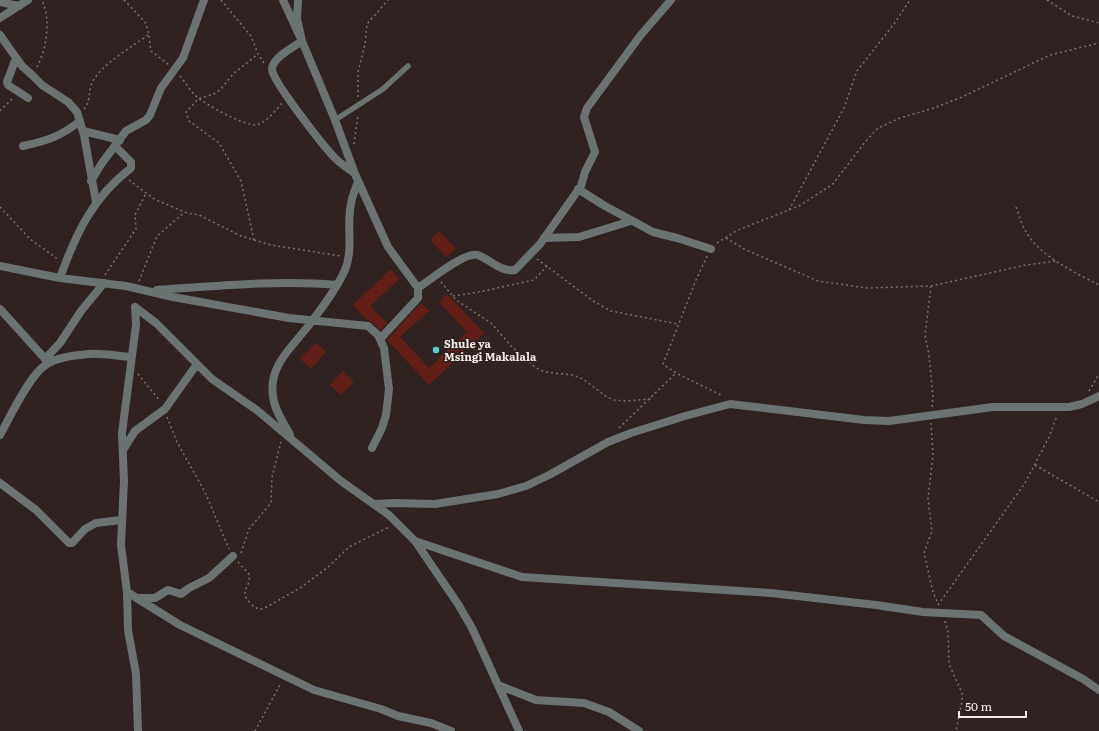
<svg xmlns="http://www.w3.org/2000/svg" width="1099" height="731" font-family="Literata,serif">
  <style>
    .building { fill: #631e17 }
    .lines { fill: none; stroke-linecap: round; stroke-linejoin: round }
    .path { stroke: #7f7270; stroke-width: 1.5; stroke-dasharray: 2 3; stroke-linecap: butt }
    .service { stroke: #6a7272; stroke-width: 5.5 }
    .minor { stroke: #6a7272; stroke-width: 8 }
    .poi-dot { fill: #52cdcc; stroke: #302220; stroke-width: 1.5 }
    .labels { text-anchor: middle; stroke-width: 3.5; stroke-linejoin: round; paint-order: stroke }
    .poi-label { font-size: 11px; font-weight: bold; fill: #f6ecea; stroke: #302220; text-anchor: start }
  </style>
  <rect width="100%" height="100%" fill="#302220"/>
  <!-- building -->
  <path class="building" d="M439 231 456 249 446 257 430 240Z
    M391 269 399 279 370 306 387 323 381 330 372 322 367 320 353 305Z
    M447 294 484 333 429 385 387 340 421 303 429 311 400 337 429 368 467 332 439 302Z
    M316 343 326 352 311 369 300 359Z
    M343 371 354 382 341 395 330 385Z"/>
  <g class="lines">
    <!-- path -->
    <path class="path" d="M124 0 145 22 148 30 151 51 169 65
      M221 0 251 36 258 54 265 65
      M1047 0 1072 16 1099 23
      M37 67C47 48 51 20 42 0
      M180 76C186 83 190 91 197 97 207 105 244 126 256 125 266 123 276 110 282 103
      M358 97V72L365 44 367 24 388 0
      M84 109C91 102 88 91 92 83 101 64 132 47 148 35
      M0 111 13 98
      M354 144 358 115
      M129 180 154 199 187 213 199 215 241 236 271 245 341 256
      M0 207 30 239 59 260
      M1016 207C1019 215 1021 223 1025 230 1039 256 1074 272 1099 285
      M789 210 844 108 857 71 894 24 910 0
      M726 238 744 249 818 281 867 288 931 286 1026 265 1057 261
      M254 240 241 181 219 143 189 121 186 112 198 99 214 94 220 90 233 74 258 54
      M717 243 738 230 799 206 833 184 865 142 878 128 900 118 934 108 962 97 1050 55 1099 43
      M707 256 696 280 663 364 676 373 723 396
      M537 259 593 301 611 311 678 324
      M105 275 136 229 135 215 146 193
      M139 281 157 236 185 212
      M441 282 456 300 491 323 511 346 536 368 545 372 573 375 583 379 607 397 614 400 626 401 651 399
      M931 286 925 335 929 355 933 397 932 407
      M453 296 479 292 534 280 547 266
      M138 374 160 401
      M1089 391 1099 374
      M167 417 177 442 205 492 229 549
      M931 423 933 455 928 498 932 531 924 553 933 592 938 604
      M619 428 676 373
      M1035 465 1099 502
      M241 553 249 529 271 503 272 477 281 442
      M238 562 249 574C252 588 237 590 251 604 255 608 257 609 263 609L300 588 327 568 349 547 389 527
      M938 605 1025 483 1049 437 1057 416
      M945 621 948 632 949 664 962 693V701L956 731
      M255 731 281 683"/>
    <!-- service -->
    <path class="service" d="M335 120 383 89 408 66"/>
    <!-- minor -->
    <path class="minor" d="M283 0 302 41 335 120 355 174 388 247 418 288V298L380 339
      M298 0 297 19 302 41C294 47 273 57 272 69 272 81 323 145 333 156 339 163 348 168 355 174
      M0 2 19 6
      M0 18 28 0
      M0 35 22 66 32 75 42 85 68 102 77 112 84 135 96 202
      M16 58 7 82 8 85 28 98
      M83 131 120 140
      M23 146C46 141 60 137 80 121
      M91 181 102 163 126 131 146 120 150 115 161 88 183 58 204 0
      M578 189 605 206 653 232 677 238 711 249
      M544 238 579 237 631 221
      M0 266 60 278 126 286 173 297 289 318 368 326 378 335 384 348 389 389 386 415 382 428 372 448
      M60 278C76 233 93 197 131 168V162L115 146
      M418 288C429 281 465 251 478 255 491 260 500 272 515 270L540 244 581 186 585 172 595 152 584 117 587 108 640 36 671 0
      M157 290C217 286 277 280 337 285
      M135 307 156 323 212 379 258 411 341 481 389 515 415 541 458 604 472 628 519 731
      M135 307 136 325 122 433 124 481 121 545 127 592 128 630 136 674 138 731
      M0 309 48 362
      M45 359 60 343 81 311 104 283
      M0 435C10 417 30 374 47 364 58 357 76 355 89 354 102 353 118 356 131 357
      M290 435C284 423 274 410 273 396 268 364 295 345 312 321 324 305 337 288 345 270 354 248 346 226 351 204 352 196 356 188 358 181
      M123 450 135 431 165 409 197 364
      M0 483 36 510 69 543H72L85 529 96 523 121 520
      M374 504 395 503 435 504 498 494 526 486 549 475 608 442 631 433 685 416 730 404 864 420 889 421 993 407H1069L1082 404 1099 396
      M415 541 522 577 771 593 876 605 923 612 981 615 1004 636 1083 679 1099 690
      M127 592 180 625 314 690 381 709 398 716 431 723 451 731
      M139 598H155L168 590 181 594 189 588 209 578 233 556
      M498 685 536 700 584 703 609 712 639 731"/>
  </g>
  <!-- markers -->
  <circle class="poi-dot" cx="436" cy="350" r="4"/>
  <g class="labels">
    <!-- poi labels -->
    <g class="poi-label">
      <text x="444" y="348">Shule ya<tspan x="444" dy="13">Msingi Makalala</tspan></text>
    </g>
  </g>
  <!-- scale -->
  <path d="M959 711v6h67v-6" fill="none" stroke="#f6ecea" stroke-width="2"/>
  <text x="965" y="711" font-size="12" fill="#f6ecea" stroke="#302220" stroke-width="3" paint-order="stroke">50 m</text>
</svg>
